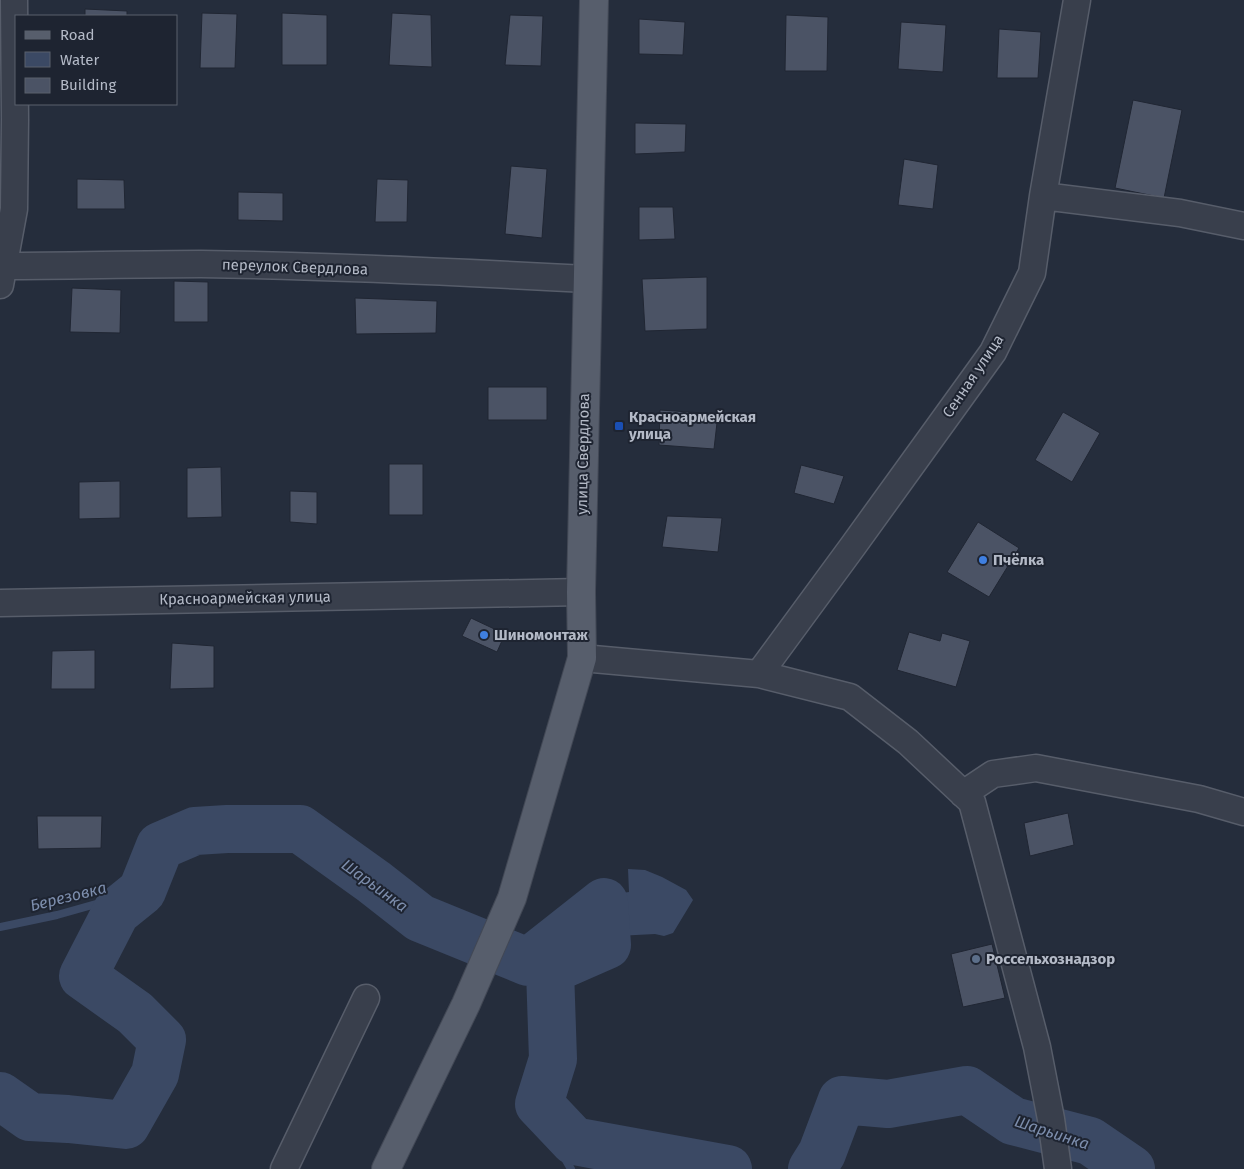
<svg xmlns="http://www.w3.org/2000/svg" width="1244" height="1169" font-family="'Fira Sans',sans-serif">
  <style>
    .water { fill: #3b4964 }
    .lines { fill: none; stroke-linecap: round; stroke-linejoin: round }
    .stream { stroke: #3b4964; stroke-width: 8 }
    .river { stroke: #3b4964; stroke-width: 48 }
    .building { fill: #4b5365; stroke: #202633 }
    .minor-casing { stroke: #575d6a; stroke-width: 29 }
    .major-casing { stroke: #424855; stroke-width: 30 }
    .minor { stroke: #393f4c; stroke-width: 26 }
    .major { stroke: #575e6c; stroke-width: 28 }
    .transit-dot { fill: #1a4fb4; stroke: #1e2431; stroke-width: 2 }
    .shop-dot { fill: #3f7fe0; stroke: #1e2431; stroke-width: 2 }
    .service-dot { fill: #5c6f8a; stroke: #1e2431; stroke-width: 2 }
    .labels { text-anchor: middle; stroke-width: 4; stroke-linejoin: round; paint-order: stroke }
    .street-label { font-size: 15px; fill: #b4bac7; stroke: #1e2431 }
    .poi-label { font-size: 15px; font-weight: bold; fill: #b4bac7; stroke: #1e2431; text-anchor: start }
    .water-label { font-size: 16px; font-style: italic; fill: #7d8ead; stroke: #1e2431 }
  </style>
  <rect width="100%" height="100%" fill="#252d3c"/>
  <!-- water -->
  <path class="water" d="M628 869 645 870 662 877 686 890 693 900 673 933 664 936 655 934 617 936 599 933 596 916 608 895 629 892Z"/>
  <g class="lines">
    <!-- stream -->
    <path class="stream" d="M0 927 57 915 142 891
      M539 1104 545 1124 571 1169
      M822 1153 832 1169"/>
    <!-- river -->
    <path class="river" d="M0 1096 30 1117 68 1119 126 1125 155 1074 162 1040 135 1013 83 976 116 912 142 891 160 846 195 831 227 829H300L374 882 420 918 528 962 604 902 607 945 550 970 553 1059 539 1104 574 1141 728 1169
      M812 1169 822 1153 842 1100 888 1104 967 1090 1013 1121 1090 1141 1131 1169"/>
  </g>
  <!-- building -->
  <path class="building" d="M85 9 127 11V16H85Z
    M202 13 237 14 235 68H200Z
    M282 13 327 15V65H282Z
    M392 13 431 15 432 67 389 65Z
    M510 15 543 16 541 66 505 65Z
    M786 15 828 17 827 71H785Z
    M639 19 685 22 683 55 639 54Z
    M901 22 946 25 943 72 898 69Z
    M999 29 1041 32 1038 78H997Z
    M1133 100 1182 110 1164 198 1115 188Z
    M635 123 686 124 685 152 635 154Z
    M904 159 938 165 933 209 898 205Z
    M511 166 547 169 542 238 505 234Z
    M77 179 124 180 125 209H77Z
    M377 179 408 180 407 222H375Z
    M238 192 283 193V221L238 220Z
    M639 207H673L675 239 639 240Z
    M707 277V329L645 331 642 279Z
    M174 281 208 282V322H174Z
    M72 288 121 290 120 333 70 332Z
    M355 298 437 301 436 333 356 334Z
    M488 387H547V420H488Z
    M660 410 718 414 714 449 659 445Z
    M1063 412 1100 433 1072 482 1035 460Z
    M389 464H423V515H389Z
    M801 465 844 476 834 504 794 493Z
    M221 467 222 517 187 518V468Z
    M120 481V518L79 519V482Z
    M290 491 317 492V524L290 522Z
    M667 516 722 518 718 552 662 547Z
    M978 522 1019 548 989 597 947 572Z
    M471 618 505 634 497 652 462 636Z
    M909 632 940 641 942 633 970 641 956 687 897 670Z
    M172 643 214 646V688L170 689Z
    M95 650V689H51L52 651Z
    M1068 813 1074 845 1030 856 1024 823Z
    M37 816H102L101 848 38 849Z
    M992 944 1005 998 963 1007 951 954Z"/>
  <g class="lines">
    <defs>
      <path id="minor" d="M1043 196 1180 213 1244 226
        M3 266C69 266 135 264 201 264 329 266 458 272 587 279
        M0 285 14 209 15 119 14 0
        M0 603 581 592
        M582 658 759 674 850 697 908 742 972 802 1037 1047 1051 1119 1058 1169
        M759 674 853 546 993 352 1032 273 1043 196 1077 0
        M963 794 993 774 1036 768 1199 799 1244 812
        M284 1169 366 998"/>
      <path id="major" d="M386 1169 466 1004 512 898 582 658 581 592 594 0"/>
    </defs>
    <!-- minor casing -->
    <use href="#minor" class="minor-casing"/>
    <!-- major casing -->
    <use href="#major" class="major-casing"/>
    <!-- minor -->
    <use href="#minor" class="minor"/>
    <!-- major -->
    <use href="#major" class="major"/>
  </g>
  <!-- markers -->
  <rect class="transit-dot" x="614" y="421" width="10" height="10" rx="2.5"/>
  <g class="shop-dot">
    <circle cx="983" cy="560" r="5"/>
    <circle cx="484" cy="635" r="5"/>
  </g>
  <circle class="service-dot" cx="976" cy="959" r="5"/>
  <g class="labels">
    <!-- street labels -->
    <g class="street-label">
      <text transform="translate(295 267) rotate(2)" y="5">переулок Свердлова</text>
      <text transform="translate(973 376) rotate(-56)" y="5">Сенная улица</text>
      <text transform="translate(583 454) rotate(-89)" y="5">улица Свердлова</text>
      <text transform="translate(245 598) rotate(-1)" y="5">Красноармейская улица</text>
    </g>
    <!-- poi labels -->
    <g class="poi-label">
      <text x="629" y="422">Красноармейская<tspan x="629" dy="17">улица</tspan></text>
      <text x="993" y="565">Пчёлка</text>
      <text x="494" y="640">Шиномонтаж</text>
      <text x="986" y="964">Россельхознадзор</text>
    </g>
    <!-- water labels -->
    <g class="water-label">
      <text transform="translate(375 885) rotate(36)" y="6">Шарьинка</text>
      <text transform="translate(68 896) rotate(-14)" y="6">Березовка</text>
      <text transform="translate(1052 1132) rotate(18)" y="6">Шарьинка</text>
    </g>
  </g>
  <!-- legend -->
  <rect x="15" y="15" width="162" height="90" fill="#1e2431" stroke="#5a606d"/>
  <rect x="25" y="31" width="25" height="8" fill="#575e6c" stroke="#5a606d"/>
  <text x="60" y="40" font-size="15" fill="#b4bac7">Road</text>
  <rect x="25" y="52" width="25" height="15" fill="#3b4964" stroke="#5a606d"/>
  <text x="60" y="65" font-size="15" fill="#b4bac7">Water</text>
  <rect x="25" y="78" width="25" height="15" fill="#4b5365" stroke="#5a606d"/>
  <text x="60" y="90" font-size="15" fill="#b4bac7">Building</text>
</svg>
